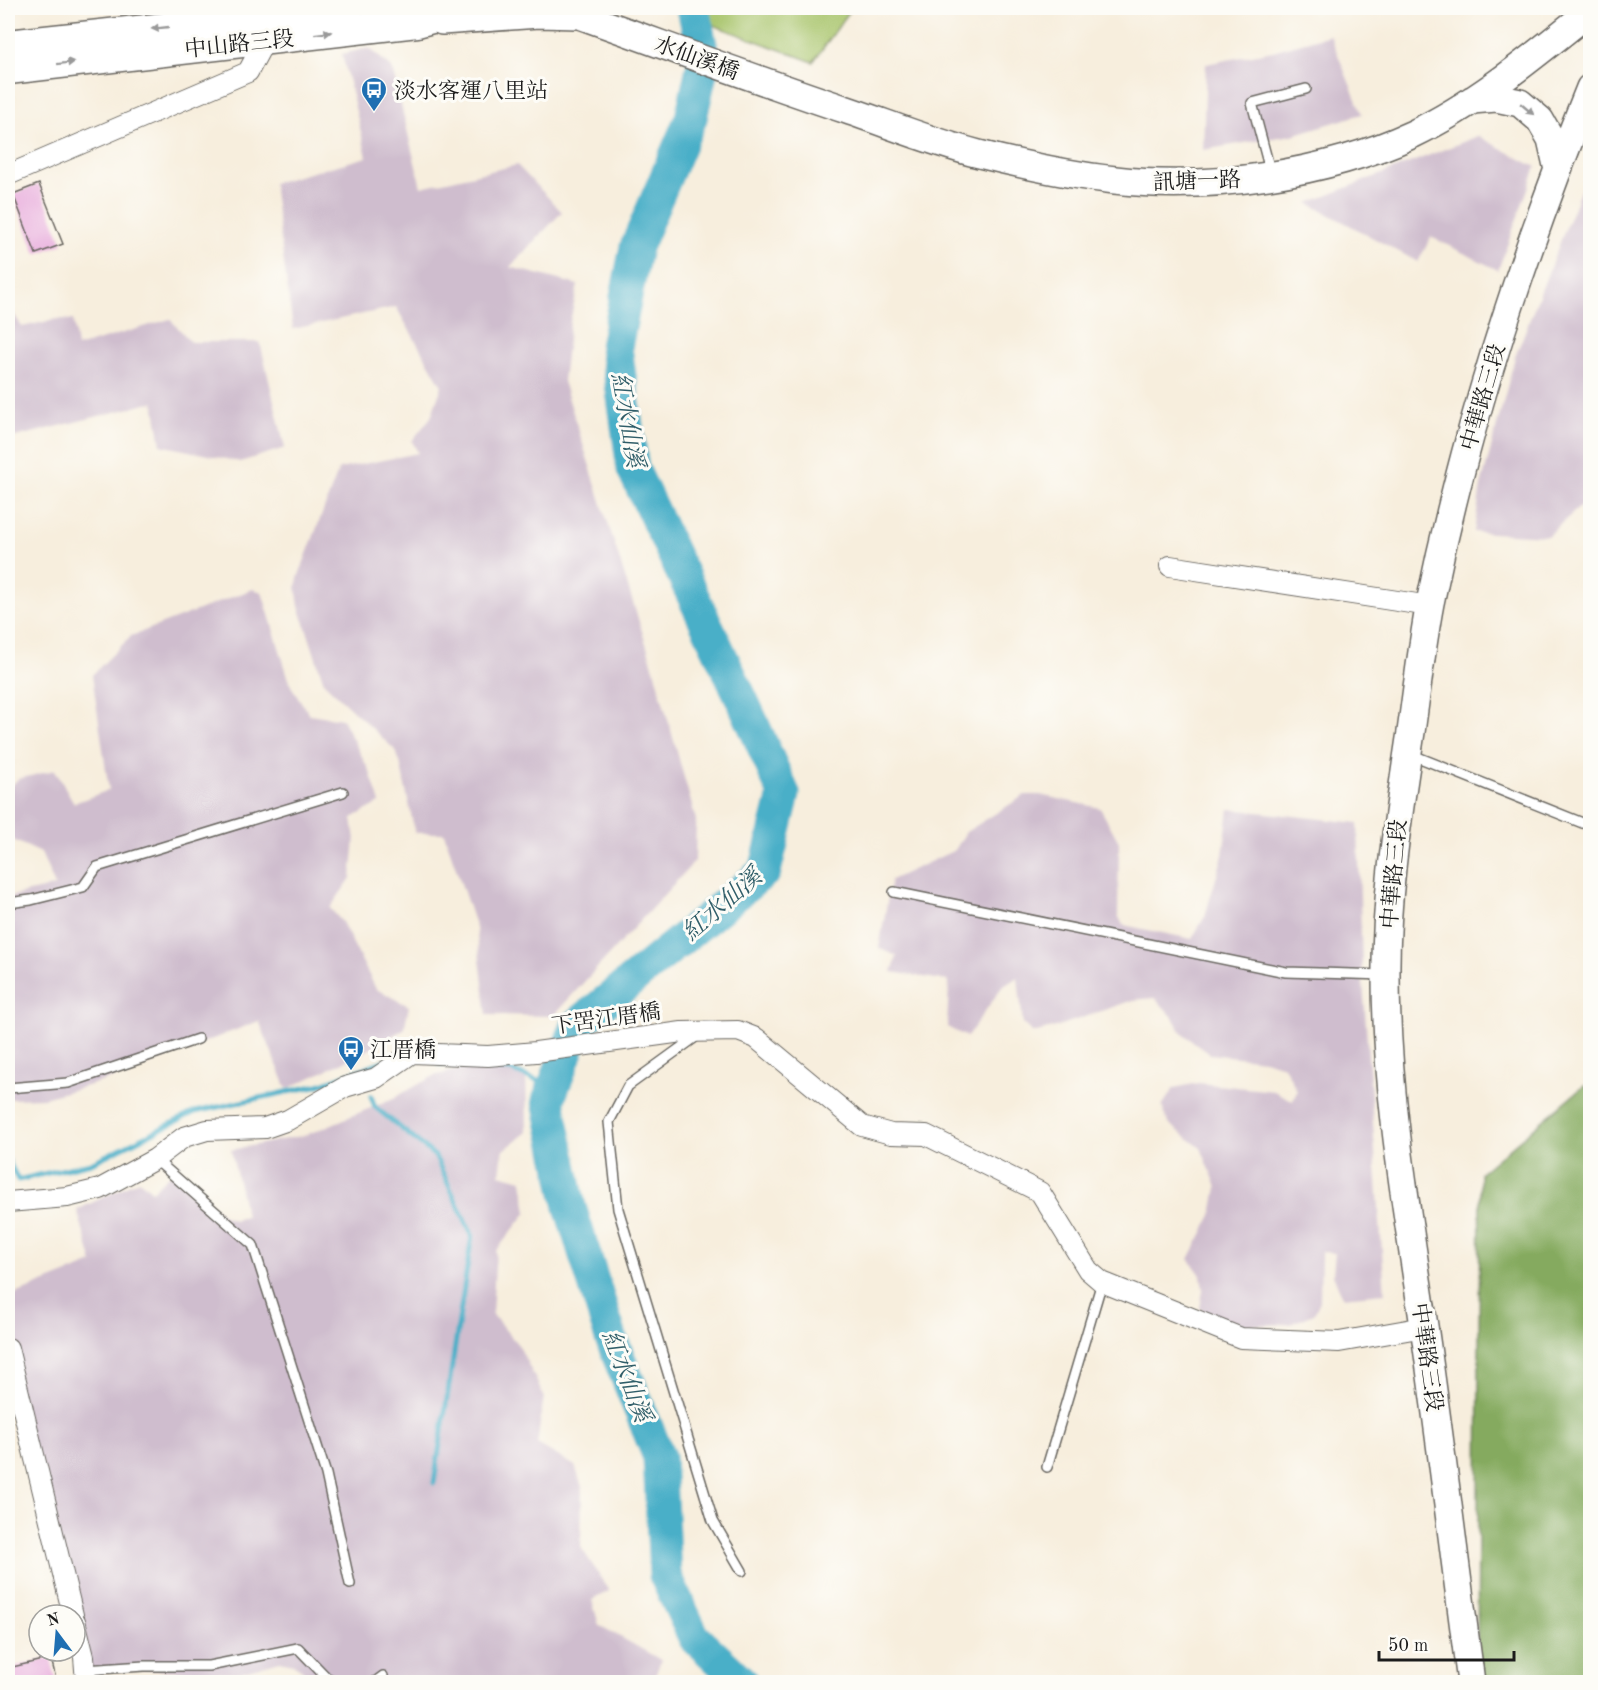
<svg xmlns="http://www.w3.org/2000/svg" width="1598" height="1690" font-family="'Old Standard TT','Noto Serif TC',serif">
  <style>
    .industrial { fill: #cfbdce }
    .green { fill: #a7c46b; stroke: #627044; stroke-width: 1.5 }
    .forest { fill: #85aa5f; stroke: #50633e; stroke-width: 1.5 }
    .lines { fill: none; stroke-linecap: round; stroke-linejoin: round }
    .stream { stroke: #49afc8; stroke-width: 5 }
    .river { stroke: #49afc8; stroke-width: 33 }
    .building { fill: #e6a5da }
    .lane-casing { stroke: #696660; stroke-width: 12 }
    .street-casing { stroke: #696660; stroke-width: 22 }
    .secondary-casing { stroke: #696660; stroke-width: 30 }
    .primary-casing { stroke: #696660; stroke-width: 33 }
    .lane { stroke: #fff; stroke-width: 9 }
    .street { stroke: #fff; stroke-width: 20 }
    .secondary { stroke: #fff; stroke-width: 27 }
    .primary { stroke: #fff; stroke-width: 30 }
    .oneway { fill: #999 }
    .labels { text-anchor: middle; stroke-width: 6; stroke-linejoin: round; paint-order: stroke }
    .street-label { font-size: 22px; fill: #1c1c1c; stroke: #fdfcf7 }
    .poi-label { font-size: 22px; fill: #1c1c1c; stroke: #fdfcf7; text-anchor: start }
    .water-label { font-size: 24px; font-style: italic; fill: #305e69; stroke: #fdfcf7 }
  </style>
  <rect width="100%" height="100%" fill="#fdfcf7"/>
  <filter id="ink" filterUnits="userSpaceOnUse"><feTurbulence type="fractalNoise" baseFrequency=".0167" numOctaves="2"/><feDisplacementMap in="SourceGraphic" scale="12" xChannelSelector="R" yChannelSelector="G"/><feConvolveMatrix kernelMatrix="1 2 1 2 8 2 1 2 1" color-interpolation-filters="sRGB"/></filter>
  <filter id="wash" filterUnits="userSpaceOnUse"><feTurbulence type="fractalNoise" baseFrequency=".008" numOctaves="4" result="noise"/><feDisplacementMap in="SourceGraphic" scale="24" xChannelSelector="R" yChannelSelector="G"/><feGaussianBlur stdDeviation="1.35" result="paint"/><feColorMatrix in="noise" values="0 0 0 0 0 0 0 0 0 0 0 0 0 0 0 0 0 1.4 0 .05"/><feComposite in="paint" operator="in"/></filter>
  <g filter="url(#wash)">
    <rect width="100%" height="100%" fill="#f7eedd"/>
    <!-- industrial -->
    <path class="industrial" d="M1330 35 1362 114 1292 135 1203 150 1206 64 1273 51Z
      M369 48 392 68 421 187 517 165 562 212 510 267 578 285 570 322 563 381 653 666 696 820 695 861 553 1016 487 1015 476 928 444 833H415L400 762 394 749 324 683 299 606 296 586 299 575 339 469 418 453 412 441 431 417 442 386 396 307 293 329 273 183 367 157 342 54Z
      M1478 136 1536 167 1498 270 1431 237 1418 262 1308 203Z
      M1590 166V498L1547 536 1474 532 1481 486 1515 357Z
      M8 311H12L22 327 57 319 73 320 77 347 170 319 191 342H260L285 448 240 462 161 445 154 402 8 439Z
      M253 589 262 592 291 686 309 714 342 719 370 772 380 803 352 818 355 840 351 878 330 908 342 922 376 989 409 1006 404 1029 372 1048 287 1089 259 1021 104 1081 44 1098 8 1099V897L55 886 41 853 13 840 8 829V789L18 779 55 770 74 803 109 790 92 675 131 636Z
      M1025 795H1040L1100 808 1119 842 1118 915 1123 925 1192 939 1205 916 1223 855 1229 809 1358 823 1362 969 1385 1293 1342 1297 1333 1274 1335 1253 1321 1252 1320 1301 1314 1314 1290 1324 1233 1326 1200 1309 1203 1290 1201 1275 1189 1259 1212 1215 1217 1187 1201 1148 1168 1123 1162 1106 1174 1088 1198 1083 1274 1091 1293 1101 1297 1091 1284 1066 1264 1060 1210 1054 1182 1033 1172 1016 1155 998 1133 1000 1056 1027 1033 1033 1023 1024 1018 977 1002 987 967 1037 947 1027 949 981 892 972 897 956 879 948 891 880 955 850 966 832Z
      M471 1066 526 1073 527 1132 503 1151 500 1174 522 1180 527 1212 496 1251 492 1314 519 1346 544 1396 537 1444 575 1466 582 1487 581 1547 609 1591 592 1600 599 1625 661 1660 653 1682H308V1677L302 1670 293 1664 280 1661 238 1673 82 1668 8 1398V1297L93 1263 77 1210 139 1180 152 1191 174 1171 224 1216 234 1220 246 1216 231 1150 306 1135 392 1099 434 1076Z"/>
    <!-- green -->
    <path class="green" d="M704 8H852L813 62 702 21 700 9Z"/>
    <!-- forest -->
    <path class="forest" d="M1584 1086 1590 1088V1682H1477L1480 1173Z"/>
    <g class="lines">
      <!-- stream -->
      <path class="stream" d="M439 1064 510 1070 553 1087
        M371 1096 375 1107 435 1156 472 1235 434 1483
        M8 1160 18 1180 91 1163 195 1112 319 1085 388 1059
        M711 1682 718 1659"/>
      <!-- river -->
      <path class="river" d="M693 8 704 59 691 118 636 247 616 347 633 469 745 706 784 794 765 871 577 1025 548 1101 570 1207 611 1338 659 1457 665 1575 694 1637 742 1682"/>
    </g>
    <g id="blocks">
      <!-- building -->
      <path class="building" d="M39 184 63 244 36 254 13 194Z
        M51 1658 57 1683H8V1668Z"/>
    </g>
  </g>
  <g filter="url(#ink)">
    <use href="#blocks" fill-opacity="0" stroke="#696660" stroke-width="1.5"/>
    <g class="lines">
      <defs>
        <path id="lane" d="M1271 174 1252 103 1306 89
          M1410 754 1590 826
          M894 892 1286 972 1385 975
          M8 903 31 900 83 887 97 867 343 792
          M697 1036 628 1086 609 1122 618 1209 713 1521 742 1571
          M8 1088 68 1083 198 1039
          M155 1159 253 1245 326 1474 350 1584
          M1047 1467 1102 1282
          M85 1670 144 1666H209L298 1648 331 1682
          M375 1682 383 1676"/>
        <path id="street" d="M8 175 248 72 265 40 263 31
          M1170 566 1430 606
          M8 1202 67 1197 100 1189 155 1159 184 1137 207 1130 265 1128 288 1120 345 1087 376 1078 412 1053 488 1056 536 1052 682 1032 738 1031 756 1038 862 1126 891 1134 926 1135 1040 1192 1088 1270 1102 1282 1241 1338 1339 1342 1424 1327
          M8 1348 73 1615
          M75 1621 84 1657 86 1682"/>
        <path id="secondary" d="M560 8C656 42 751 78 847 110 891 125 935 143 979 154 1023 165 1069 175 1115 180 1210 191 1326 174 1413 134 1478 103 1535 55 1590 11
          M442 21 539 14 578 15
          M1472 100 1496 98 1520 103 1540 120 1551 139 1558 170
          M1471 1682C1455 1564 1441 1444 1424 1326 1407 1210 1386 1094 1386 976 1385 895 1399 812 1411 732 1417 689 1422 645 1430 603 1466 426 1522 255 1590 88"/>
        <path id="primary" d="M8 45 348 8
          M8 69 417 22 468 8"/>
      </defs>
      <!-- lane casing -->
      <use href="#lane" class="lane-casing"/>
      <!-- street casing -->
      <use href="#street" class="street-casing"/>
      <!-- secondary casing -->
      <use href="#secondary" class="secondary-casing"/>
      <!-- primary casing -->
      <use href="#primary" class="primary-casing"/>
      <!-- lane -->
      <use href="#lane" class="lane"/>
      <!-- street -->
      <use href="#street" class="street"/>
      <!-- secondary -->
      <use href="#secondary" class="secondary"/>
      <!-- primary -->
      <use href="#primary" class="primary"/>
    </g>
    <!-- one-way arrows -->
    <defs><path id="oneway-solid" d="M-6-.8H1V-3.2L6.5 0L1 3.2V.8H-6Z" transform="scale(1.5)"/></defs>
    <g class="oneway">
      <use href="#oneway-solid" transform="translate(160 28) rotate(174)"/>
      <use href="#oneway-solid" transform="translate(323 33) rotate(-7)"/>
      <use href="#oneway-solid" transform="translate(66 63) rotate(-7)"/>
      <use href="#oneway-solid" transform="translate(1527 109) rotate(40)"/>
    </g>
  </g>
  <!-- icons -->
  <defs>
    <symbol id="bus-pin" viewBox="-11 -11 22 30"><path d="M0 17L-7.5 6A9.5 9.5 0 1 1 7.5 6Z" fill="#1f6fb2" stroke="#fdfcf7"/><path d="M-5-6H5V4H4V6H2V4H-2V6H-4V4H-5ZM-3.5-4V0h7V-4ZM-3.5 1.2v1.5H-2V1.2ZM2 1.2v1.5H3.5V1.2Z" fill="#fff"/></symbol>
  </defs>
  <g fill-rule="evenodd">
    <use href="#bus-pin" x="359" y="75" width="30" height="40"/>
    <use href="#bus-pin" x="336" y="1034" width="30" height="40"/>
  </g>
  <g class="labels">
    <!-- street labels -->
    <g class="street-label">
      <text transform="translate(239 43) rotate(-6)" y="8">中山路三段</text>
      <text transform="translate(697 57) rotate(20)" y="8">水仙溪橋</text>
      <text transform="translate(1197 180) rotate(-2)" y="8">訊塘一路</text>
      <text transform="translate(1482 397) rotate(-74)" y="8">中華路三段</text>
      <text transform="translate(1393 874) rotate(-85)" y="8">中華路三段</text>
      <text transform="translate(606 1018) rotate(-8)" y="8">下罟江厝橋</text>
      <text transform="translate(1428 1357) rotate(82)" y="8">中華路三段</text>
    </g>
    <!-- poi labels -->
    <g class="poi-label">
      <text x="394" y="98">淡水客運八里站</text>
      <text x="370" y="1057">江厝橋</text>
    </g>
    <!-- water labels -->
    <g class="water-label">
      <text transform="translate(628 420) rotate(80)" y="8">紅水仙溪</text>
      <text transform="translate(722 904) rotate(-41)" y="8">紅水仙溪</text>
      <text transform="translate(627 1376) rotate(69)" y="8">紅水仙溪</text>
    </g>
  </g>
  <!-- margin -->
  <rect width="1598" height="1690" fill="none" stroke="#fdfcf7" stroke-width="30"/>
  <!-- north arrow -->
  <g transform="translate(57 1633) rotate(344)"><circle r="28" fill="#fdfcf7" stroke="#a3a29f" stroke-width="1.5"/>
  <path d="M0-4.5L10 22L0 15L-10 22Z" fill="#1f6fb2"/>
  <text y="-9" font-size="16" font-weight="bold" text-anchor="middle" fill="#1c1c1c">N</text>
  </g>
  <!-- scale -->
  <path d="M1379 1651v9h135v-9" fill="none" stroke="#1c1c1c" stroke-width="3"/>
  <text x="1388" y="1651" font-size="18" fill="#1c1c1c" stroke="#fdfcf7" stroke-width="4.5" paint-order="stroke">50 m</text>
</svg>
